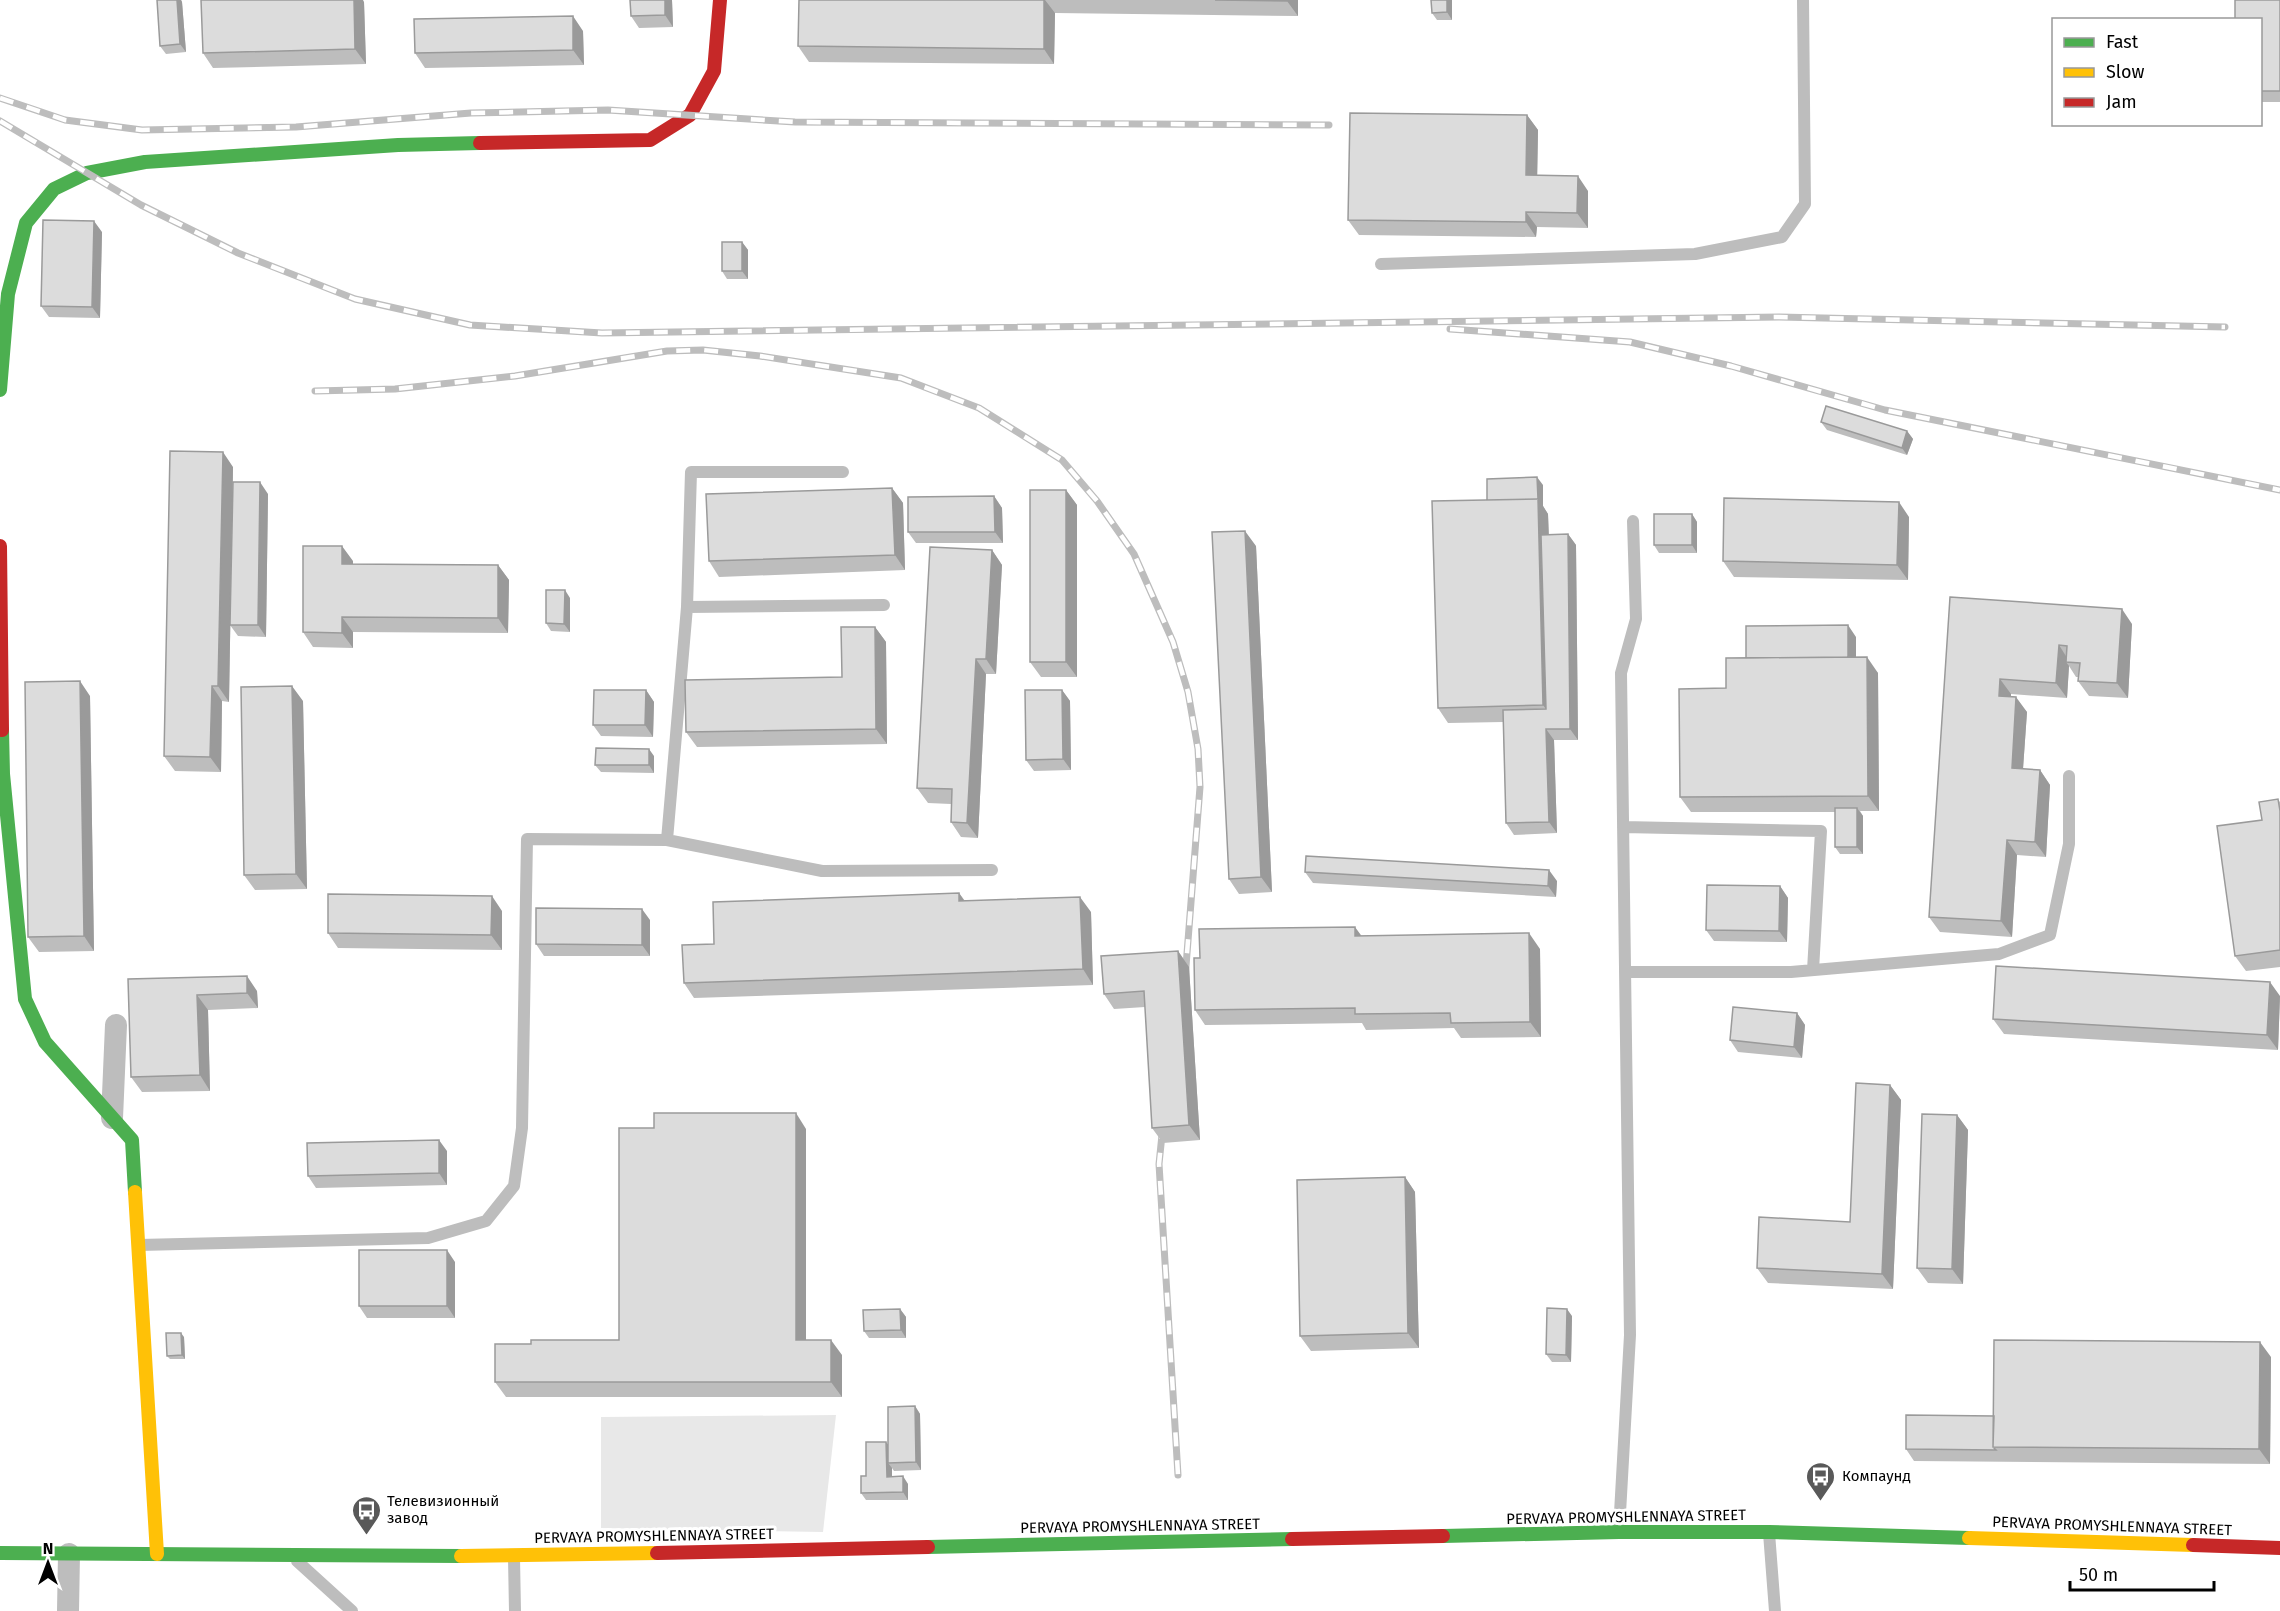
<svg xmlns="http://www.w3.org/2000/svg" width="2280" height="1611" font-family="'Fira Sans',sans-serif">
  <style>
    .green { fill: #e8e8e8 }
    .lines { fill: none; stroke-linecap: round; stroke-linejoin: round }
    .lane { stroke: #bdbdbd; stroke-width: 12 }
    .street { stroke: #bdbdbd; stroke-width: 22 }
    .fast { stroke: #4caf50; stroke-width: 14 }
    .slow { stroke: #ffc107; stroke-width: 14 }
    .jam { stroke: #c62828; stroke-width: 14 }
    .rail-casing { stroke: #bdbdbd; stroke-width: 7 }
    .rail { stroke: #fff; stroke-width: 4.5; stroke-dasharray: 14; stroke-linecap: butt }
    .wall { fill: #bdbdbd }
    .shaded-wall { fill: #9a9a9a }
    .building { fill: #dcdcdc; stroke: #9a9a9a; stroke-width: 1.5 }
    .labels { text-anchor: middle; stroke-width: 6; stroke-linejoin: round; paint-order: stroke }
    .poi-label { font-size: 15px; fill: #000; stroke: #fff; text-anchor: start }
    .street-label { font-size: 15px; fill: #000; stroke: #fff }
  </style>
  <rect width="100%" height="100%" fill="#fff"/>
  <!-- green -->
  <path class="green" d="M836 1415 823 1532 601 1528V1417Z"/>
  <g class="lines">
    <!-- lane -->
    <path class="lane" d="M1381 264 1695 254 1782 237 1805 204 1803 0
      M687 607 691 472H843
      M1623 827 1821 831 1813 970
      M667 840 687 607 884 605
      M1625 972H1791L1999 954 2050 935 2069 844V776
      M139 1245 428 1238 486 1221 514 1186 522 1128 527 839 667 840 822 871 992 870
      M1619 1531 1630 1335 1621 673 1636 619 1633 521
      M1769 1533 1775 1611
      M514 1558 515 1611
      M297 1561 352 1611"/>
    <!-- street -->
    <path class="street" d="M112 1118 116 1025
      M68 1611 69 1554"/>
    <!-- fast -->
    <path class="fast" d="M0 390 8 294 26 223 54 189 87 173 145 162 398 145 480 143
      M2 730 3 774 25 999 45 1042 132 1140 135 1192
      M1443 1536 1619 1532H1769L1969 1538
      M928 1547 1292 1539
      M0 1553 461 1556"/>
    <!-- slow -->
    <path class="slow" d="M135 1192 157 1554
      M1969 1538 2193 1545
      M461 1556 657 1553"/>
    <!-- jam -->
    <path class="jam" d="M480 143 650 140 690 115 714 71 720 0
      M0 546 2 730
      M1292 1539 1443 1536
      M2193 1545 2280 1548
      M657 1553 928 1547"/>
    <defs>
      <path id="rail" d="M0 98 65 120 142 130 296 127 471 113 608 110 795 122 1329 125
        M0 121 141 205 238 253 355 299 470 325 602 333 1779 317 2225 327
        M1450 329 1630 342 1731 366 1885 410 2280 490
        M315 391 395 389 515 376 667 351 703 350 760 356 901 378 979 408 1062 460 1097 501 1134 554 1173 642 1188 692 1198 749 1200 787 1185 979
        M1163 1125 1159 1164 1178 1475"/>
    </defs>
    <!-- rail casing -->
    <use href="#rail" class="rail-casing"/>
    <!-- rail -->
    <use href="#rail" class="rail"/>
  </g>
  <!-- wall -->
  <path class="wall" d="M157 0H181L182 2 186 52 166 54 160 46Z
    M672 0 673 27 639 28 631 16Z
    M799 0H1298V16L1055 13 1054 64 809 62 798 46Z
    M1452 0V20H1437L1432 13Z
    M2280 0V102H2260V20Z
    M364 2 366 64 213 68 203 53Z
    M583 31 584 65 425 68 415 53Z
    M1527 115 1538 130 1537 175 1588 191V228L1537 227 1536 237 1359 235 1348 220Z
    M102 232 100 318 49 317 41 306Z
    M742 242 748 250V279H727L722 271Z
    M1821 422 1907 431 1913 439 1907 455 1827 430Z
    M233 467 229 702 222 701 221 772 175 771 164 756Z
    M1543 485V506L1548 514 1549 534H1568L1576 545 1578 740H1554L1557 833 1514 835 1506 823 1503 722 1448 723 1438 708 1487 500Z
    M892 488 903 503 905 570 719 577 709 561Z
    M1066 490 1077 505V677H1041L1030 662Z
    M268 494 266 637 238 636 230 625Z
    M994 496 1002 508 1003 543H916L908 532Z
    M1692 514 1697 522V553H1659L1654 545Z
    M1909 517 1908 580 1734 577 1723 561Z
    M1256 546 1272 892 1239 894 1229 879Z
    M992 550 1002 565 996 674H986L978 838 961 837 951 822V804L928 803 917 788Z
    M353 561V564L498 565 509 580 508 633 353 632V648L313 647 303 632Z
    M1950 597 2132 624 2128 698 2089 696 2078 681 2079 677H2076L2069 666 2067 698 2011 694V697L2027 712 2023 769 2040 770 2050 785 2046 857 2017 855 2012 937 1940 932 1929 917Z
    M570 598V632L551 631 546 623Z
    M875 627 886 642 887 744 697 747 686 732 842 677Z
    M1856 637V657L1878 673 1879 811H1860L1863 816V854H1840L1835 847V812H1691L1680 797 1746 658Z
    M646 690 654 702 653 737 601 736 593 725Z
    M1062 690 1070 701 1071 770 1034 771 1026 760Z
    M90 696 94 951 39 952 28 937Z
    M303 701 307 889 255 890 244 875Z
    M654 756V773L601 772 595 765Z
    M2280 801V967L2246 971 2235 956 2262 820Z
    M1305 872 1557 881 1556 897 1313 883Z
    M1780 886 1788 898 1787 942 1714 941 1706 930Z
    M959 893 965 901 1091 912 1093 985 694 998 684 983 714 944Z
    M502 911V950L338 948 328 933Z
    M650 920V956H544L536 944Z
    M1362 936 1540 949 1541 1037 1461 1038 1454 1028 1366 1030 1362 1023 1205 1025 1195 1010 1200 958Z
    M1178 951 1189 967 1200 1140 1163 1143 1152 1128 1145 1007 1114 1009 1104 994Z
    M128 979 257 991 258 1008 208 1010 210 1091 142 1092 131 1077Z
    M2280 996 2278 1050 2004 1034 1993 1019Z
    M1797 1013 1805 1025 1802 1058 1738 1052 1730 1040Z
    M1890 1085 1901 1100 1893 1289 1768 1283 1757 1268 1850 1222Z
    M1957 1115 1968 1130 1963 1284 1928 1283 1917 1268Z
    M806 1129V1340L842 1355V1397H506L495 1382 531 1344 619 1340Z
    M447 1151V1185L316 1188 308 1176Z
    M1405 1177 1415 1192 1419 1348 1311 1351 1300 1336Z
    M455 1262V1318H367L359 1306Z
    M900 1309 906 1317V1338H869L864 1331Z
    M1572 1316 1571 1362H1552L1546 1354Z
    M184 1337 185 1359H170L167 1356Z
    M2271 1357 2270 1464 1914 1461 1906 1449 1994 1416Z
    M915 1406 920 1414 921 1470 894 1471 892 1468V1477L908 1484V1500H866L861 1493 888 1444Z"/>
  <!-- shaded-wall -->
  <path class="shaded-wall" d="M177 0H181L182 2 186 52 180 44Z
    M354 0H363L364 2 366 64 355 49Z
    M665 0H672L673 27 665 15Z
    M1044 0H1045L1055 13 1054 64 1044 49Z
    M1287 0H1298V16L1287 1Z
    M1447 0H1452V20L1447 12Z
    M573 16 583 31 584 65 573 50Z
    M1527 115 1538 130 1537 190 1526 175Z
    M1578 176 1588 191V228L1577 213Z
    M1526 212 1537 227 1536 237 1526 222Z
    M94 221 102 232 100 318 92 307Z
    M742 242 748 250V279L742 271Z
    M1907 431 1913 439 1907 455 1902 448Z
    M223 452 233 467 229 702 218 686Z
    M1537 477 1543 485V506L1548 514 1554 720 1543 705Z
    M260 482 268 494 266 637 258 625Z
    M892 488 903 503 905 570 895 555Z
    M1066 490 1077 505V677L1066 662Z
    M994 496 1002 508 1003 543 995 532Z
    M1899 502 1909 517 1908 580 1897 565Z
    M1692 514 1697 522V553L1692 545Z
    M1245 531 1256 546 1272 892 1261 877Z
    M1568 534 1576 545 1578 740 1570 729Z
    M342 546 353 561V579L342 564Z
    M992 550 1002 565 996 674 986 659Z
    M498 565 509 580 508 633 498 618Z
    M565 590 570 598V632L564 624Z
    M2122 609 2132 624 2128 698 2117 683Z
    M342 617 353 632V648L342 633Z
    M1848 625 1856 637V673L1848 661Z
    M875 627 886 642 887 744 876 729Z
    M2059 645 2069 661 2066 662 2069 666 2067 698 2056 683Z
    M1867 657 1878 673 1879 811 1868 796Z
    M976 659 986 674 978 838 967 823Z
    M2000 679 2011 694 2010 711 1999 696Z
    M80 681 90 696 94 951 84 936Z
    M212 686 222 701 221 772 210 757Z
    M292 686 303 701 307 889 296 874Z
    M646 690 654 702 653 737 645 725Z
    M1062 690 1070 701 1071 770 1063 759Z
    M2016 697 2027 712 2022 783 2012 768Z
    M1546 729 1554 740 1557 833 1549 822Z
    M649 749 654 756V773L649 765Z
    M2040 770 2050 785 2046 857 2035 842Z
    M1857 808 1863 816V854L1857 847Z
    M2007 840 2017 855 2012 937 2001 921Z
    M1549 870 1557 881 1556 897 1548 886Z
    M1780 886 1788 898 1787 942 1779 931Z
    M959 893 970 909 959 901Z
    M492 896 502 911V950L491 935Z
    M1080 897 1091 912 1093 985 1083 969Z
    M642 909 650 920V956L642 945Z
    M1355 927 1366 942 1355 936Z
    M1529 933 1540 949 1541 1037 1530 1022Z
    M1178 951 1189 967 1200 1140 1189 1125Z
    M247 976 257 991 258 1008 247 993Z
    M2270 982 2280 996 2278 1050 2267 1035Z
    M197 995 208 1010 210 1091 200 1075Z
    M1797 1013 1805 1025 1802 1058 1794 1047Z
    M1890 1085 1901 1100 1893 1289 1882 1274Z
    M796 1113 806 1129V1355L796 1340Z
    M1957 1115 1968 1130 1963 1284 1952 1269Z
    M439 1140 447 1151V1185L439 1173Z
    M1405 1177 1415 1192 1419 1348 1408 1333Z
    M447 1250 455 1262V1318L447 1306Z
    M900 1309 906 1317V1338L901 1330Z
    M1567 1309 1572 1316 1571 1362 1566 1355Z
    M181 1333 184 1337 185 1359 182 1355Z
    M831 1340 842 1355V1397L831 1382Z
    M2260 1342 2271 1357 2270 1464 2259 1449Z
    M915 1406 920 1414 921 1470 916 1462Z
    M886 1442 892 1449 888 1463 892 1468V1484L887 1477Z
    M903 1476 908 1484V1500L903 1492Z"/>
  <!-- building -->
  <path class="building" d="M157 0H177L180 44 160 46Z
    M201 0H354L355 49 203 53Z
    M630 0H665V15L631 16Z
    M799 0H1044V49L798 46Z
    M1215 0H1287V1Z
    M1431 0H1447V12L1432 13Z
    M2235 0H2280V91H2260V20H2235Z
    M573 16V50L415 53 414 19Z
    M1350 113 1527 115 1526 175 1578 176 1577 213 1526 212V222L1348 220Z
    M43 220 94 221 92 307 41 306Z
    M722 242H742V271H722Z
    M1826 406 1907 431 1902 448 1821 422Z
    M170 451 223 452 218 686H212L210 757 164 756Z
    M1537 477 1538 499 1487 500V479Z
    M233 482H260L258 625H230Z
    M892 488 895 555 709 561 706 494Z
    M1030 490H1066V662H1030Z
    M994 496 995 532H908V497Z
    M1724 498 1899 502 1897 565 1723 561Z
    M1538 499 1543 705 1438 708 1432 501Z
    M1654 514H1692V545H1654Z
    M1245 531 1261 877 1229 879 1212 532Z
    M1568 534 1570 729H1546L1549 822 1506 823 1503 710 1546 709 1541 535Z
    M303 546H342V564L498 565V618L342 617V633L303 632Z
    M930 547 992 550 986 659H976L967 823 951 822 952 789 917 788Z
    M546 590H565L564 624 546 623Z
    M1950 597 2122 609 2117 683 2078 681 2080 663 2066 662 2067 646 2059 645 2056 683 2000 679 1999 696 2016 697 2012 768 2040 770 2035 842 2007 840 2001 921 1929 917Z
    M1848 625V657L1746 658V626Z
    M841 627H875L876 729 686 732 685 680 842 677Z
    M1867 657 1868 796 1680 797 1679 689 1726 688V658Z
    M80 681 84 936 28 937 25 682Z
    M292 686 296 874 244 875 241 687Z
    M594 690H646L645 725H593Z
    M1025 690H1062L1063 759 1026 760Z
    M596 748 649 749V765H595Z
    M2278 799 2280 811V950L2235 956 2217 826 2262 820 2259 802Z
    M1835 808H1857V847H1835Z
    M1306 856 1549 870 1548 886 1305 872Z
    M1707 885 1780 886 1779 931 1706 930Z
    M959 893V901L1080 897 1083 969 684 983 682 945 714 944 713 902Z
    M328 894 492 896 491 935 328 933Z
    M536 908 642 909V945L536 944Z
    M1355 927V936L1529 933 1530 1022 1451 1023 1450 1013 1355 1014V1008L1195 1010 1194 958H1200L1199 929Z
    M1178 951 1189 1125 1152 1128 1144 991 1104 994 1101 956Z
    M1996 966 2270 982 2267 1035 1993 1019Z
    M247 976V993L197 995 200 1075 131 1077 128 979Z
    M1733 1007 1797 1013 1794 1047 1730 1040Z
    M1856 1083 1890 1085 1882 1274 1757 1268 1759 1217 1850 1222Z
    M654 1113H796V1340H831V1382H495V1344H531V1340H619V1128H654Z
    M1922 1114 1957 1115 1952 1269 1917 1268Z
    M439 1140V1173L308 1176 307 1143Z
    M1405 1177 1408 1333 1300 1336 1297 1180Z
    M359 1250H447V1306H359Z
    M1547 1308 1567 1309 1566 1355 1546 1354Z
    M900 1309 901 1330 864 1331 863 1310Z
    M166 1333H181L182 1355 167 1356Z
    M1994 1340 2260 1342 2259 1449 1993 1447Z
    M915 1406 916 1462 888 1463V1407Z
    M1906 1415 1994 1416 1993 1447 1996 1450 1906 1449Z
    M866 1442H886L887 1477 903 1476V1492L861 1493V1476H866Z"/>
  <!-- icons -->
  <defs>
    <symbol id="bus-pin" viewBox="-11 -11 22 30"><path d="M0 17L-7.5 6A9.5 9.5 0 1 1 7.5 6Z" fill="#595959" stroke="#fff"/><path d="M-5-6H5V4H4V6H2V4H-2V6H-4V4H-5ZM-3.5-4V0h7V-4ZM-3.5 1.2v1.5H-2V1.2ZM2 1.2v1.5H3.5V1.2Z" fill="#fff"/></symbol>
  </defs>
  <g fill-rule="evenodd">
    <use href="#bus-pin" x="1804" y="1460" width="33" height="45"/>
    <use href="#bus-pin" x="350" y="1494" width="33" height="45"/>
  </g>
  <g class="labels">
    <!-- poi labels -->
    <g class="poi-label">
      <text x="1842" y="1481">Компаунд</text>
      <text x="387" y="1506">Телевизионный<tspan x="387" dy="17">завод</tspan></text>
    </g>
    <!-- street labels -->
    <g class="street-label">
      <text transform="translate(1626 1517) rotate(-1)" y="5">PERVAYA PROMYSHLENNAYA STREET</text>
      <text transform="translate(1140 1526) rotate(-1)" y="5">PERVAYA PROMYSHLENNAYA STREET</text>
      <text transform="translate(2112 1526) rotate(2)" y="5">PERVAYA PROMYSHLENNAYA STREET</text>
      <text transform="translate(654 1536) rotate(-1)" y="5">PERVAYA PROMYSHLENNAYA STREET</text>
    </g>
  </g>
  <!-- legend -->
  <rect x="2052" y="18" width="210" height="108" fill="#ffffff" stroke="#999999" stroke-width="1.5"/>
  <rect x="2064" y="38" width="30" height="9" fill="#4caf50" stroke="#999999" stroke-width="1.5"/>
  <text x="2106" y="48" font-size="18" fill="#000000">Fast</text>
  <rect x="2064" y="68" width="30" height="9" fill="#ffc107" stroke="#999999" stroke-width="1.5"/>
  <text x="2106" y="78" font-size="18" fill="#000000">Slow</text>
  <rect x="2064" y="98" width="30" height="9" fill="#c62828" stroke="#999999" stroke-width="1.5"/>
  <text x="2106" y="108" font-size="18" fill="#000000">Jam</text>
  <!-- north arrow -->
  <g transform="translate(48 1563)" stroke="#ffffff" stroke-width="4.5" paint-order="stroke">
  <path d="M0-4.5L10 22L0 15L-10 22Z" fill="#000000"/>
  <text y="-9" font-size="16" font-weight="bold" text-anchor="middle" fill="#000000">N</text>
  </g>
  <!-- scale -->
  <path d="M2070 1581v9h144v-9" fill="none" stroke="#000000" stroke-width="3"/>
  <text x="2079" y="1581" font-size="18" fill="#000000" stroke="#ffffff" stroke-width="4.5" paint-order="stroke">50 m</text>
</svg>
